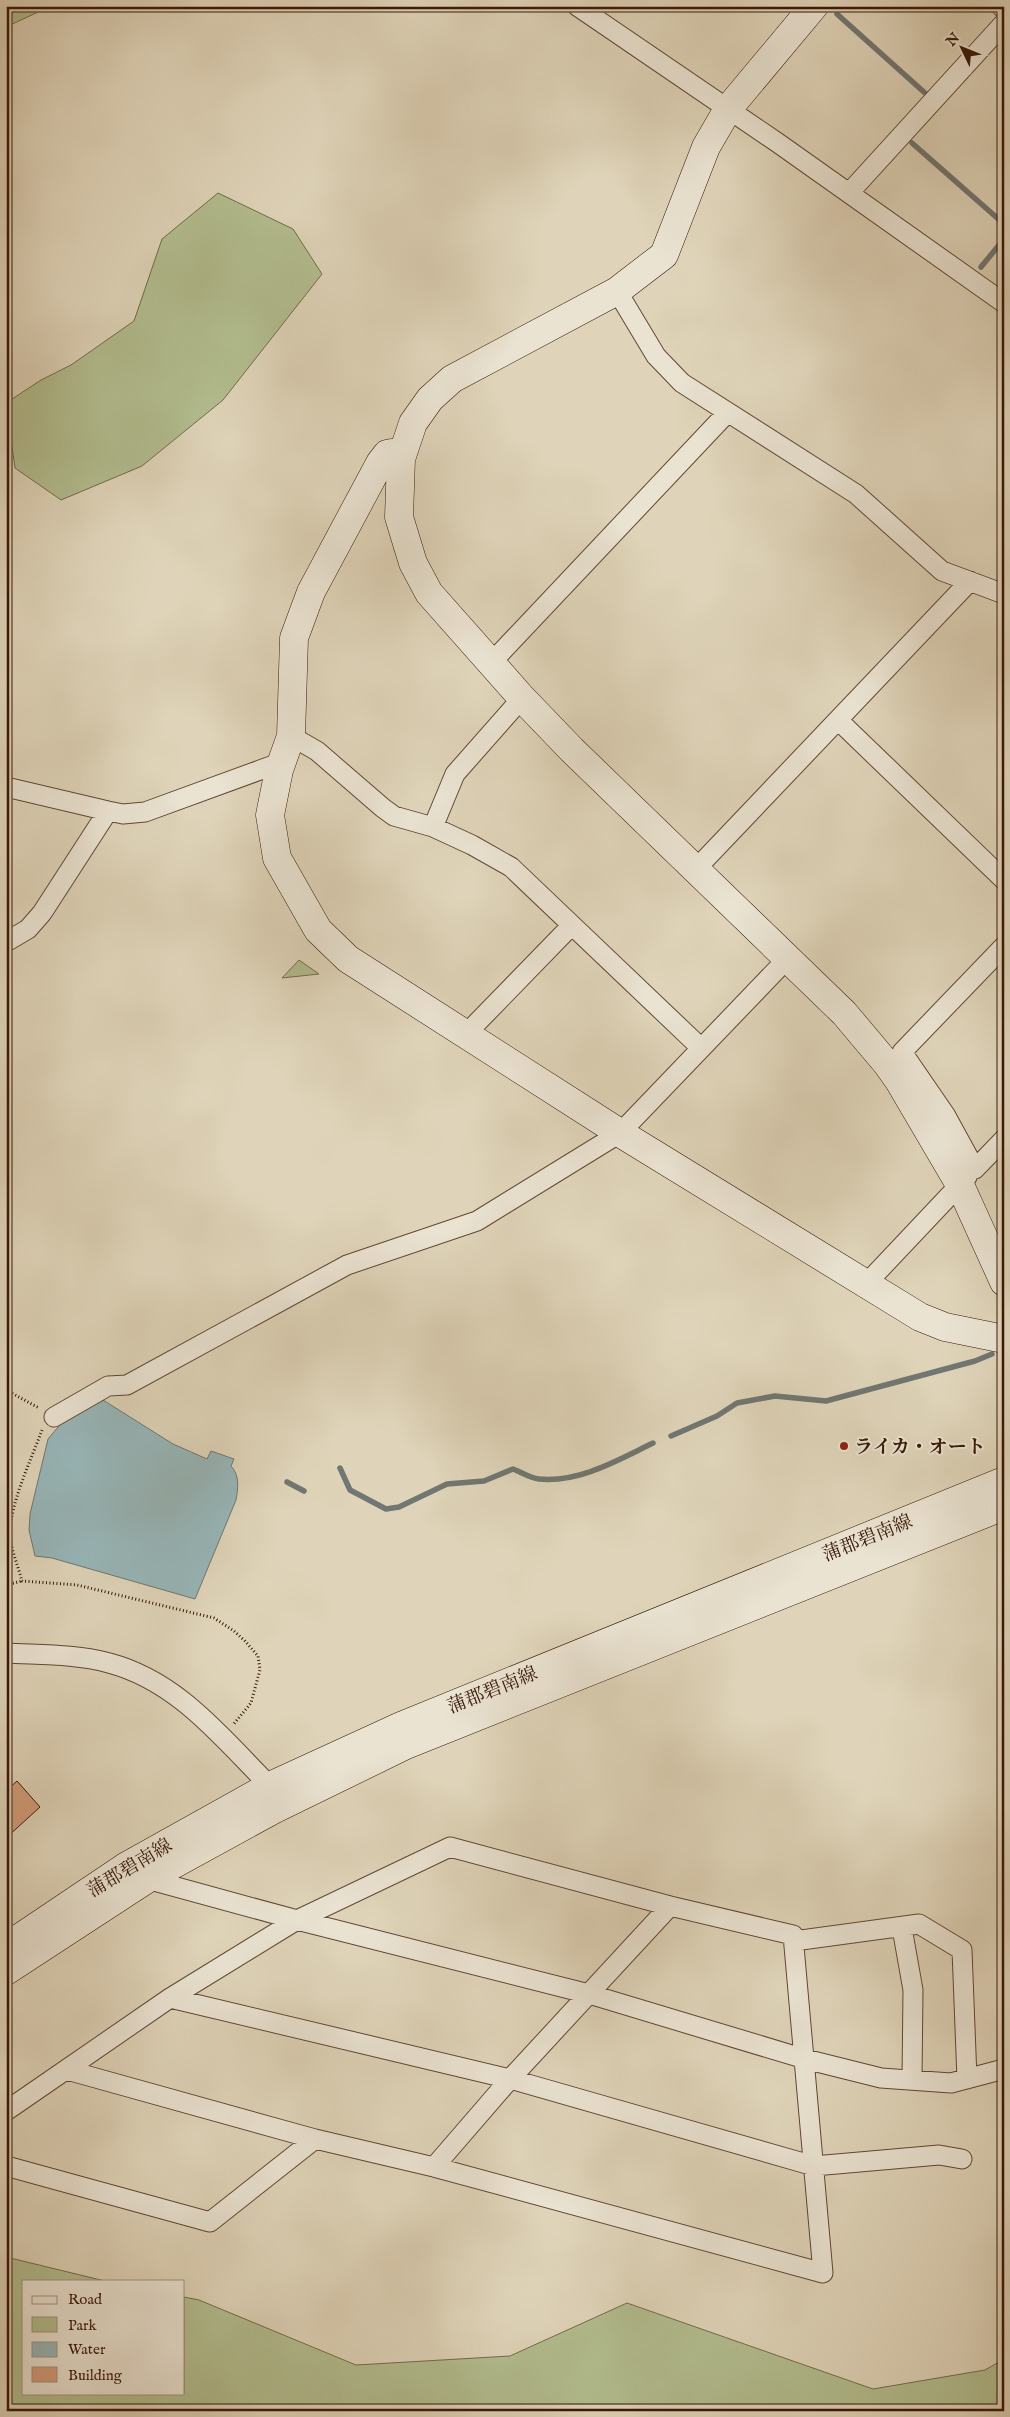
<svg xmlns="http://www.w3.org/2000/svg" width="1010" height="2417" font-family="'IM FELL English','Noto Serif JP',serif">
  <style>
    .green { fill: #b2bd8f; stroke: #766a4c }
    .water { fill: #97b6b9; stroke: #717772 }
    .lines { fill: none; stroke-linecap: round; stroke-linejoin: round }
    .stream { stroke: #717772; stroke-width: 5.5 }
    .building { fill: #d49e7c; stroke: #391808 }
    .street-casing { stroke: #624734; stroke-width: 21 }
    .secondary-casing { stroke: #391808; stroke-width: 29 }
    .path { stroke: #391808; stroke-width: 3; stroke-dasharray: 1 2.5; stroke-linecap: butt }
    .street { stroke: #eae3d2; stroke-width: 19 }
    .secondary { stroke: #eae3d2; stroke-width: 28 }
    .poi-dot { fill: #8f2418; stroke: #eae3d2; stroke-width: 2 }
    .labels { text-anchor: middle; stroke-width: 4; stroke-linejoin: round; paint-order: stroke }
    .poi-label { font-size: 19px; font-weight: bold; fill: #391808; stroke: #eae3d2; text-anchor: start }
    .street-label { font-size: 19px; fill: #391808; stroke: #eae3d2 }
  </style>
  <rect width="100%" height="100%" fill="#dfd4b9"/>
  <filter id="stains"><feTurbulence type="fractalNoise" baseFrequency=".004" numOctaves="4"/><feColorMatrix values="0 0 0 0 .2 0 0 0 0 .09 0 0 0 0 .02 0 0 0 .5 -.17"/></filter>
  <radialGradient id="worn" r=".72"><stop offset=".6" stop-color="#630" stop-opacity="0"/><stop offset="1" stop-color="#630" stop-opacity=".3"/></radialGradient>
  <!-- green -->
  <path class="green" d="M6 6H51L6 27Z
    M218 193 293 229 322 274 223 400 142 466 61 500 15 468 6 403 41 380 71 365 134 321 162 239Z
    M299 960 319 974 282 978Z
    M6 2257 105 2281H24V2393H184V2297L199 2300 356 2365 510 2356 627 2303 873 2389 985 2370 1004 2359V2411H6Z"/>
  <!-- water -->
  <path class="water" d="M103 1400 173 1444 207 1459 211 1451 234 1459 231 1466C240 1476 238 1488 236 1500L195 1599 52 1558 35 1556 29 1530 30 1514 48 1439 63 1421Z"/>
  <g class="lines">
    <!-- stream -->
    <path class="stream" d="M837 14 925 93
      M912 143 1004 224
      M981 267 1004 239
      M1001 289 1004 291
      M671 1436 717 1416 737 1403 775 1396 826 1401 975 1361 992 1354
      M340 1468 350 1490 386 1509 399 1507 447 1484 484 1481 513 1469C521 1472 530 1478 539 1479 579 1483 618 1460 653 1443
      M287 1482 304 1491"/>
  </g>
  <!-- building -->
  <path class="building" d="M17 1781 40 1807 6 1838V1791Z"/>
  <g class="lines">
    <defs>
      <path id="street" d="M577 6 778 143 1004 303
        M1001 6 1004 9
        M849 193 1004 23
        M617 291 656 356 682 383 856 494 942 571 1004 594
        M491 663 727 413
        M838 720 1004 880
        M291 736 317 751 383 808 394 816 433 827 472 845 511 867 701 1048
        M6 787 108 811 123 814 145 812 282 762
        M433 827 455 774 522 698
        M694 871 970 581
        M6 942 28 929 42 913 108 811
        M1004 946 902 1052 946 1116 975 1169 1004 1139
        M466 1034 572 925
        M866 1284 967 1177
        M54 1417 108 1386 127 1385 347 1265 477 1221 620 1133 787 959
        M6 1653C40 1655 76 1654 109 1663 178 1681 222 1738 270 1786
        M147 1879 297 1920 589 1994 805 2059 881 2078 951 2083 1004 2069
        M902 1928 913 1990 912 2080
        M794 1941 919 1924 962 1950 967 2079
        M170 1998 510 2079 814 2166 939 2155 962 2159
        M6 2111 170 1998 297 1920 450 1847 670 1906 793 1935 823 2273 434 2167 315 2139 67 2070
        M6 2166 210 2222 315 2139
        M434 2167 510 2079 670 1906"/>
      <path id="secondary" d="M814 6 728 109 706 147 664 255 617 291 452 379 430 399 413 423 401 459 399 517 413 563 429 593 522 698 572 750 844 1013 887 1064 899 1081 960 1185 1004 1282
        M401 459 392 453 387 454 380 463 311 592 294 638 291 736 279 770 270 815 277 858 318 930 348 959 620 1133 920 1317 945 1327 1004 1339
        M6 1947 125 1867 270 1786 401 1726 1004 1481
        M6 1971 147 1879 273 1810 406 1745 1004 1506"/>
    </defs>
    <!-- street casing -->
    <use href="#street" class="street-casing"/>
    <!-- secondary casing -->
    <use href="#secondary" class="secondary-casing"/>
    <!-- path -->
    <path class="path" d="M6 1390 39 1408
      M42 1430C31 1460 13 1497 10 1529 9 1546 18 1565 22 1581L77 1585 214 1618 234 1631 245 1641 258 1656 260 1670 251 1703 233 1725
      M6 1585 22 1581"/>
    <!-- street -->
    <use href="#street" class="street"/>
    <!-- secondary -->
    <use href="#secondary" class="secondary"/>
  </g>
  <!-- markers -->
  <circle class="poi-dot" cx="844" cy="1446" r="5"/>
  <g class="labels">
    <!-- poi labels -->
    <g class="poi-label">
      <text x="854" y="1453">ライカ・オート</text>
    </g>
    <!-- street labels -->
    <g class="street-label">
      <text transform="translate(867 1537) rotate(-22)" y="7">蒲郡碧南線</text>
      <text transform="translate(492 1689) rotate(-22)" y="7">蒲郡碧南線</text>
      <text transform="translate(129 1867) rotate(-31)" y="7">蒲郡碧南線</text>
    </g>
  </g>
  <!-- margin -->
  <rect width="1010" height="2417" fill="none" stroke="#dfd4b9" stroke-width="25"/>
  <rect x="8" y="8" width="995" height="2402" fill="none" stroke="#391808" stroke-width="2.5"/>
  <rect x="12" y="12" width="985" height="2392" fill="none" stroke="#391808"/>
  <!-- legend -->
  <rect x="22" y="2280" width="162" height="115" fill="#eae3d2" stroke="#a39281"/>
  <rect x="32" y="2296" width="25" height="8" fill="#eae3d2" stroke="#a39281"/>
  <text x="68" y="2304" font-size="15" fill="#391808">Road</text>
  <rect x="32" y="2317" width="25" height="15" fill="#b2bd8f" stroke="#a39281"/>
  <text x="68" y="2330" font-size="15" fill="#391808">Park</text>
  <rect x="32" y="2342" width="25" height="15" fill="#97b6b9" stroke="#a39281"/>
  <text x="68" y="2354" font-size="15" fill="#391808">Water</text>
  <rect x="32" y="2367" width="25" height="15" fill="#d49e7c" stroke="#a39281"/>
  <text x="68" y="2380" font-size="15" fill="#391808">Building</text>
  <!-- north arrow -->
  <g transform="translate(962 48) rotate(313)" stroke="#eae3d2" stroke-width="4" paint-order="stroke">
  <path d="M0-4L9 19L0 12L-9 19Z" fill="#391808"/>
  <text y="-8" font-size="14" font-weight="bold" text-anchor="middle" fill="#391808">N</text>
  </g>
  <rect width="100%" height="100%" filter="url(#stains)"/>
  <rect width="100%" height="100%" fill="url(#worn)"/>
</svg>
